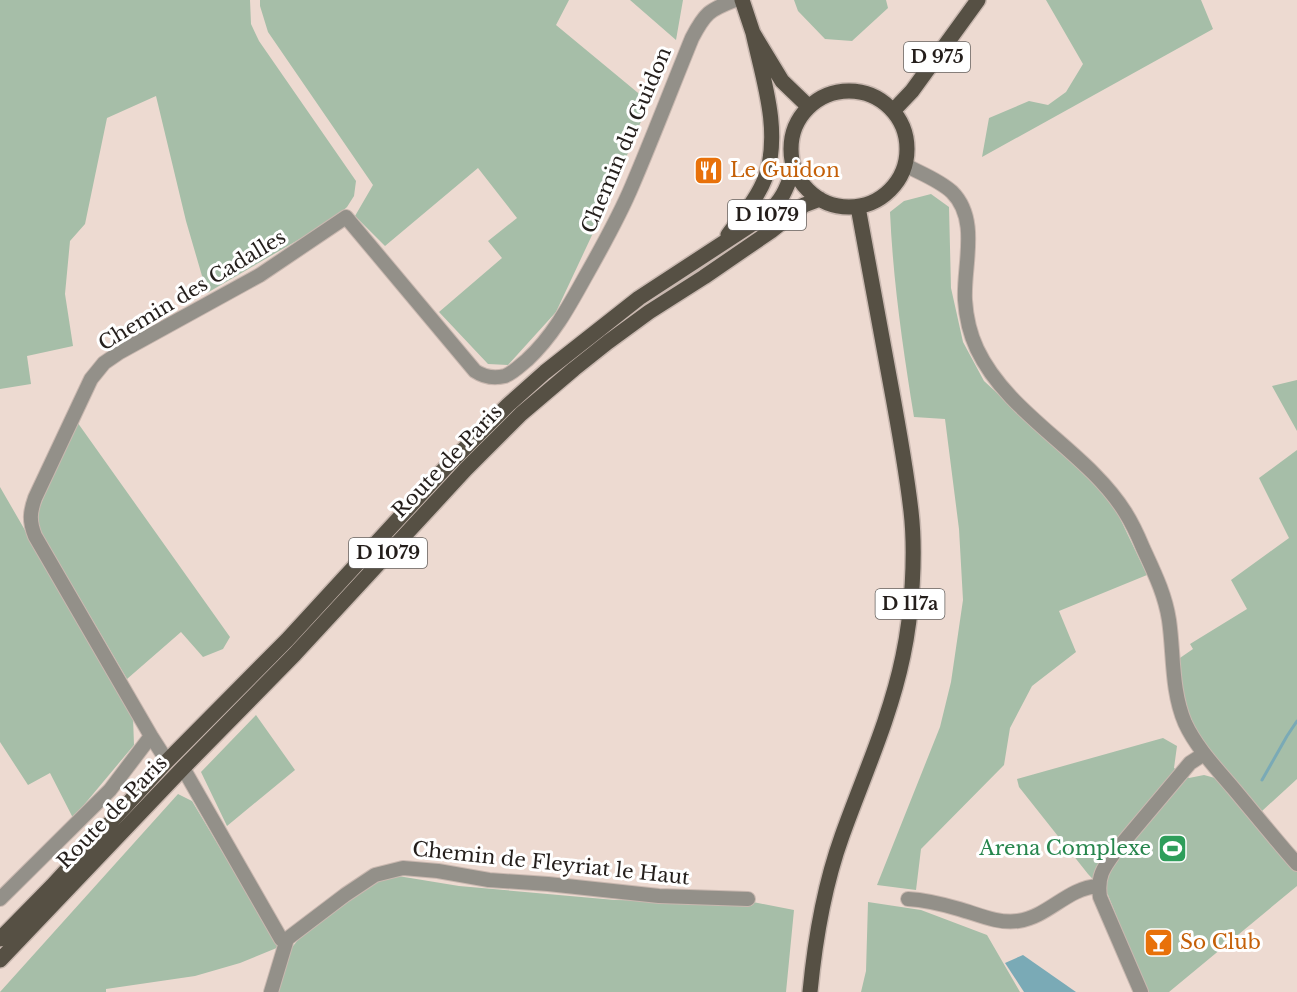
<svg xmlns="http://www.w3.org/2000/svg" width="1297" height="992" font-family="'Libre Baskerville',serif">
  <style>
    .green { fill: #a6bea8 }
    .water { fill: #7aaab6 }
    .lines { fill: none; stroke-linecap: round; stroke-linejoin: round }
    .stream { stroke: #7aaab6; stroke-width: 3 }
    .minor-casing { stroke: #c9b8b0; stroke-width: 16 }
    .primary-casing { stroke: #c9b8b0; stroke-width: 18 }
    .minor { stroke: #939089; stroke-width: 14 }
    .primary { stroke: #565044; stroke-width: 15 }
    .labels { text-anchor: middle; stroke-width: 6; stroke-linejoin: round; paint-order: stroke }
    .shield { fill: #fff; stroke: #66625f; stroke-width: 1.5 }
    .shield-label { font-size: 18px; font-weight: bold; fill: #241e1b }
    .street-label { font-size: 20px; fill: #241e1b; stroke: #fff }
    .food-label { font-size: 20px; fill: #c56008; stroke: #fff; text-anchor: start }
    .leisure-label { font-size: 20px; fill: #27864d; stroke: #fff; text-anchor: end }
  </style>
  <rect width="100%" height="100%" fill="#eddad1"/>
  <!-- green -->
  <path class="green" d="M0 0H250L251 24 259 41 356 181 354 196 347 207 334 219 207 293 186 221 156 96 107 118 85 224 70 241 65 294 73 346 27 356 31 384 0 389Z
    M260 0H569L556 25 649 102 608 201 556 312 508 365 488 364 439 312 502 258 488 241 517 218 478 168 385 246 355 216 373 185 268 32 260 6Z
    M630 0H683L676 40Z
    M794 0H886L888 8 852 41 825 39 798 11Z
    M1046 0H1201L1213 29 982 157 989 118 1029 101 1048 105 1066 92 1083 64Z
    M931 194 949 207 951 288 963 342 984 381 1091 479 1117 512 1147 575 1059 611 1076 652 1032 686 1010 728 1004 765 921 849 916 890 877 885 940 727 951 682 963 600 959 529 945 419 914 417C903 349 893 281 890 212L904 201Z
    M1297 380V431L1272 386Z
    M75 419 230 637 223 649 203 657 181 632 127 679 40 530 37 514Z
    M1297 450V779L1262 811C1235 780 1202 749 1187 710 1181 694 1180 676 1177 660L1193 649 1190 644 1247 609 1231 580 1289 538 1259 478Z
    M0 487 133 717 134 745 73 818 50 773 28 785 0 742Z
    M256 715 295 770 227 826 201 772Z
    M1163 738 1177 746 1174 768 1189 778 1204 775 1215 778 1258 824 1297 871V886L1169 992H1147L1108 895 1088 874 1019 787 1017 779Z
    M178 794 192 801 279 947 240 963 195 976 106 989V992H0Z
    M398 876 459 886 615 900 753 902 794 910 786 992H274L288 952 308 928 373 883Z
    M868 902 921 910 987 935 1020 992H861L866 971Z"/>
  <!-- water -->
  <path class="water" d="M1023 955 1076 992H1024L1005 963Z"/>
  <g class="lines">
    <!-- stream -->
    <path class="stream" d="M1262 780 1287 736 1297 721"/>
    <defs>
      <path id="minor" d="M905 165C920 173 939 180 952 192 980 220 963 266 965 300 966 316 970 334 977 349 1008 415 1087 451 1125 512 1132 523 1138 536 1143 548 1154 572 1165 594 1169 620 1174 654 1171 690 1185 723 1196 747 1216 768 1233 788 1254 813 1275 839 1297 864
        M167 761 151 736 35 536C29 521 30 512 35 498L91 379 104 363 120 352 260 275 346 217 475 371C484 377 493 379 505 376 513 373 520 366 527 360 552 337 568 308 584 279 601 249 619 217 632 186 653 137 672 87 692 38 705 13 709 10 735 0
        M183 768 281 939H287L345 895 375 875 403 868 438 871 489 880 548 884 659 896 748 899
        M0 899 110 790 151 736
        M908 899C926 900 942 904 959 909 977 914 998 924 1018 921 1048 917 1067 888 1098 886
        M271 992 287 939
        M1141 992 1100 897C1097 877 1103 868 1115 852L1190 763 1204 754"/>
      <path id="primary" d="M742 0 753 33 782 81 809 107
        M791 149a58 58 0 1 1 116 0a58 58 0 1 1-116 0Z
        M893 111 912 91 978 0
        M728 235C742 216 758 198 766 176 781 130 763 79 753 33
        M0 939 52 886 167 761 287 640 447 466 508 405 545 372 639 298 766 215C783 199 786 190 794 168
        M0 960 183 768 295 654 466 469 521 414 574 369 608 342 649 312 704 277 771 231 804 205 820 199
        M810 992C815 940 824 886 842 836 863 777 890 719 903 656 912 614 916 554 911 511 906 467 898 424 890 381 879 323 869 265 858 207"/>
    </defs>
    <!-- minor casing -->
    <use href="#minor" class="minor-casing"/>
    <!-- primary casing -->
    <use href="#primary" class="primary-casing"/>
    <!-- minor -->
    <use href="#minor" class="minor"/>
    <!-- primary -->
    <use href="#primary" class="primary"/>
  </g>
  <!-- icons -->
  <defs>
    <symbol id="restaurant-square" viewBox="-11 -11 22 22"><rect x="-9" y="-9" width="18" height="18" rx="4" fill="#e8710a" stroke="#fff"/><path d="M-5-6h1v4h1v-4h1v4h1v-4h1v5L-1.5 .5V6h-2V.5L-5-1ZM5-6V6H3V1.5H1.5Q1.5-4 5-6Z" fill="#fff"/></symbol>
    <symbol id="stadium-square" viewBox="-11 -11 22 22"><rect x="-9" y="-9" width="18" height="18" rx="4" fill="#2e9e5b" stroke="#fff"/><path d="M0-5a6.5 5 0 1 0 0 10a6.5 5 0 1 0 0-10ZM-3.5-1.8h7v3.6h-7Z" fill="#fff"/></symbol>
    <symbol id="bar-square" viewBox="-11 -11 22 22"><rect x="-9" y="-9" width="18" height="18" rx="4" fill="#e8710a" stroke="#fff"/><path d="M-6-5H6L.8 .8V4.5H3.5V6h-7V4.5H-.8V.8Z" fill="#fff"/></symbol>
  </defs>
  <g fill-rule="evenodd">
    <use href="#restaurant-square" x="692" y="154" width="33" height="33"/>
    <use href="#stadium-square" x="1156" y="832" width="33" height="33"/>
    <use href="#bar-square" x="1142" y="926" width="33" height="33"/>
  </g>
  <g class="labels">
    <!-- shield labels -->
    <g class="shield">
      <rect x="904" y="42" width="66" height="30" rx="4.5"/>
      <rect x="728" y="200" width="78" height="30" rx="4.5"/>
      <rect x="349" y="538" width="78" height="30" rx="4.5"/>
      <rect x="875.5" y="589" width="69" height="30" rx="4.5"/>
    </g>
    <g class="shield-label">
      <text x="937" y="63">D 975</text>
      <text x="767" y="221">D 1079</text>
      <text x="388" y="559">D 1079</text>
      <text x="910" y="610">D 117a</text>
    </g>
    <!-- street labels -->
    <g class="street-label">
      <text transform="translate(626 140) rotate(-67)" y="7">Chemin du Guidon</text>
      <text transform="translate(192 290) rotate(-31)" y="7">Chemin des Cadalles</text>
      <text transform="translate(447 461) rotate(-46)" y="7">Route de Paris</text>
      <text transform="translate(112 812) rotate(-46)" y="7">Route de Paris</text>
      <text transform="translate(551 863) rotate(6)" y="7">Chemin de Fleyriat le Haut</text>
    </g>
    <!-- food labels -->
    <g class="food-label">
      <text x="730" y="177">Le Guidon</text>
      <text x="1180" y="949">So Club</text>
    </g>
    <!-- leisure labels -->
    <g class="leisure-label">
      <text x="1151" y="855">Arena Complexe</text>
    </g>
  </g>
</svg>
